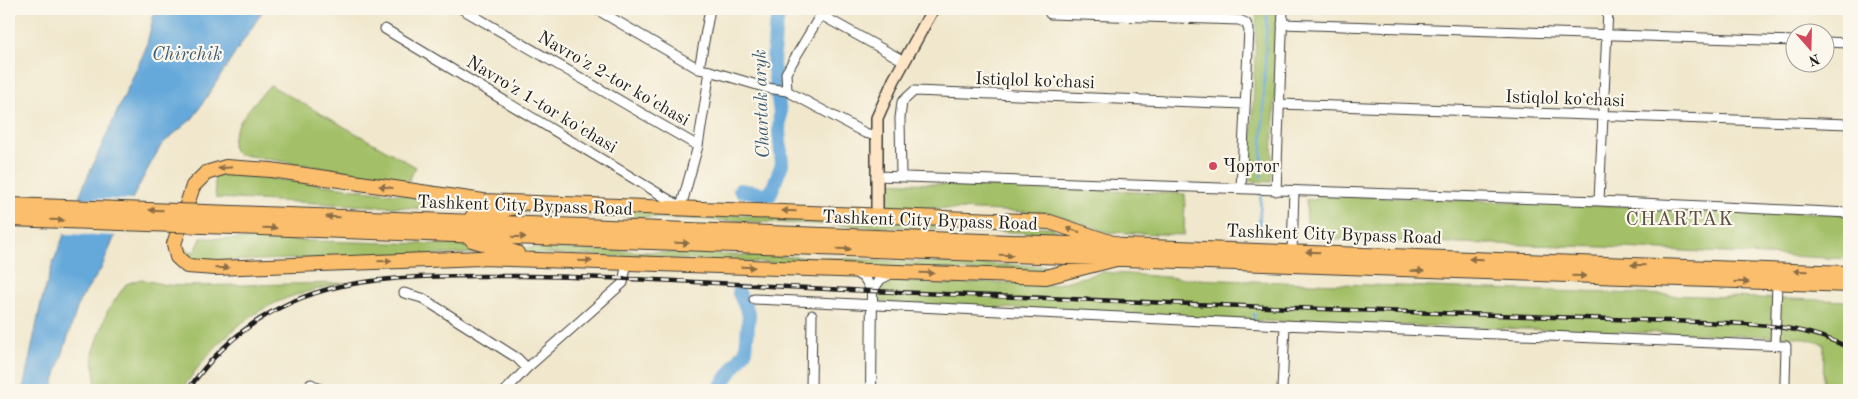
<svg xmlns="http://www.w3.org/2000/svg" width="1858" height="399" font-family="'Old Standard TT',serif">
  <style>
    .green { fill: #a3c067; stroke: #606e42 }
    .water { fill: #65a8da; stroke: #40627b }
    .pier { fill: #f0e7cc }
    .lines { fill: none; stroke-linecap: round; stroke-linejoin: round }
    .stream { stroke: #65a8da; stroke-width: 2.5 }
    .river { stroke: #65a8da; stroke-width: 14 }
    .minor-casing { stroke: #3c3a36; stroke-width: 11 }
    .tertiary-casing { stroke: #3c3a36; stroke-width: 12 }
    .secondary-casing { stroke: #3c3a36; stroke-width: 14 }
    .trunk-casing { stroke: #3c3a36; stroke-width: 16 }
    .minor { stroke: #fff; stroke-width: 9 }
    .tertiary { stroke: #fff; stroke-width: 10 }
    .secondary { stroke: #fde5c5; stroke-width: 11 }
    .trunk { stroke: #fabe6d; stroke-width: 14 }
    .rail-casing { stroke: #1c1c1c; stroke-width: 4.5 }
    .rail { stroke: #fbf7ec; stroke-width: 2.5; stroke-dasharray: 8; stroke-linecap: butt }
    .trunk-bridge-casing { stroke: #3c3a36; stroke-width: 16; stroke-linecap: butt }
    .trunk-bridge { stroke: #fabe6d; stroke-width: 14 }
    .oneway { fill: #8b6d44 }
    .poi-dot { fill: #d1495b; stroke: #fbf7ec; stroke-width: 2 }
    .labels { text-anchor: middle; stroke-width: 4.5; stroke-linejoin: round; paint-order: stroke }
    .street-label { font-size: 18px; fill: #1c1c1c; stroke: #fbf7ec }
    .poi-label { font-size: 18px; fill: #1c1c1c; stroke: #fbf7ec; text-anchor: start }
    .water-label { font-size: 19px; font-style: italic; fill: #3d5b71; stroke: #fbf7ec }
    .quarter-label { font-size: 20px; letter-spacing: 1px; fill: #5b4e43; stroke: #fbf7ec }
  </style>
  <rect width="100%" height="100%" fill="#fbf7ec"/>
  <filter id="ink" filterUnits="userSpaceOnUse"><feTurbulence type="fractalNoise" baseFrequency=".02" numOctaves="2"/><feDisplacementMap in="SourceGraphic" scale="10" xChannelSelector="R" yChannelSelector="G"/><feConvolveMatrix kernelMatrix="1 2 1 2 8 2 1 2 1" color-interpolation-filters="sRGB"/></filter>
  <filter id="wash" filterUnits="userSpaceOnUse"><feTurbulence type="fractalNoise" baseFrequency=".0096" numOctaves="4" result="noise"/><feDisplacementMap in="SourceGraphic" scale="20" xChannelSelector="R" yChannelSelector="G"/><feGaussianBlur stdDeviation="1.12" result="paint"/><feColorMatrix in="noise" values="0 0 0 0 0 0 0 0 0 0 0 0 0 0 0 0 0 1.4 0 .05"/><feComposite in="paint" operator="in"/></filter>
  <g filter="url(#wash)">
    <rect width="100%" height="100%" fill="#f0e7cc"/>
    <!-- green -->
    <path class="green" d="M1257 9H1279L1271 182 1250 181Z
      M270 85 416 167 408 182 237 154C219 137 259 98 270 85Z
      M220 174H234L494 206 471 211 216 198 214 177Z
      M884 182 1185 194 1184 235 1108 232 1050 213 884 206Z
      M1317 195 1849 214V259L1602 247 1317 239 1307 232 1306 199 1316 200Z
      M538 207 1050 227 1063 234 518 212Z
      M201 238 471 245 492 253 192 262 182 253 180 243 186 250 195 252Z
      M515 247 1064 267 1045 274 529 253Z
      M1103 272 1191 279 1849 301V383L1832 390H1823L1824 344 1799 337 1286 322 878 302 882 286 890 281 900 280 945 285 982 282 1053 285Z
      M141 279 166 285 186 286 345 283C318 289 291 294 267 307 233 324 202 359 182 390H96L93 353 108 310 126 284Z"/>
    <!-- water -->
    <path class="water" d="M9 9H12L13 77 9 122Z
      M155 9H264L193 118 162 144 151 163 124 214 101 269 79 302 54 381V390H23L41 303 53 263 83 187 146 48Z"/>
    <!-- pier -->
    <path class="pier" d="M76 198 134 200 117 236 62 234Z"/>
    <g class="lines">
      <!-- stream -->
      <path class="stream" d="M1261 177 1267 9
        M1259 229 1261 193
        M1254 319V314"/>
      <!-- river -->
      <path class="river" d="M740 190 770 195 782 164 779 131 780 113 773 64 775 31 780 9
        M718 390 746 350 749 314 739 293"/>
    </g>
  </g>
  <g filter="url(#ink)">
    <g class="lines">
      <defs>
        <path id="minor" d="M462 9 698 146
          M596 9 699 69
          M1050 14 1239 20 1246 23 1249 30 1241 188
          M821 15 904 61
          M1282 24 1796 41
          M385 29 681 207 698 146 710 71 699 69 710 9
          M1826 42 1849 43
          M710 71 767 88 787 91 865 133 876 136
          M787 91 786 73 824 9
          M1279 104 1849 124
          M876 176 1599 201 1849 213
          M901 176 900 118 902 102 914 91 1245 104
          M1276 191 1283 9
          M1599 201 1608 9
          M1292 252 1294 191
          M404 293 422 298 517 358 527 368
          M754 299 1283 325 1786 346 1785 383
          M1775 345 1777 283
          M303 390 311 384 322 390
          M506 390 527 368 623 283 627 262
          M811 390 812 315
          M1282 390 1285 325"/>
        <path id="tertiary" d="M855 272 865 278 872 291 880 279 892 273
          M871 390 872 291"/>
        <path id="secondary" d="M877 215V118L894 80 933 9"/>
        <path id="trunk" d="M205 212 1849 273
          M472 217 516 207
          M204 226 1849 285
          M472 240 517 253
          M1116 259 1046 277 481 258 215 268 187 266 177 257 174 244 193 186 206 173 226 167 271 170 483 201 1050 222 1119 245"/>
      </defs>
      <!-- minor casing -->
      <use href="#minor" class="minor-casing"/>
      <!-- tertiary casing -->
      <use href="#tertiary" class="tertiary-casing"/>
      <!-- secondary casing -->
      <use href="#secondary" class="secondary-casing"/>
      <!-- trunk casing -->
      <use href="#trunk" class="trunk-casing"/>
      <!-- minor -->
      <use href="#minor" class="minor"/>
      <!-- tertiary -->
      <use href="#tertiary" class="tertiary"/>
      <!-- secondary -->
      <use href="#secondary" class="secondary"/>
      <!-- trunk -->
      <use href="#trunk" class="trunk"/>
      <defs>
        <path id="rail" d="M188 390C225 336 277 300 341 286 401 274 462 276 523 276 639 277 755 286 871 291 1156 304 1442 313 1727 323 1770 325 1810 328 1849 348"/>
      </defs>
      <!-- rail casing -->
      <use href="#rail" class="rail-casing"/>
      <!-- rail -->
      <use href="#rail" class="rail"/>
      <defs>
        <path id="trunk-bridge" d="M9 205 205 212
          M9 219 204 226"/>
      </defs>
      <!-- trunk-bridge casing -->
      <use href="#trunk-bridge" class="trunk-bridge-casing"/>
      <!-- trunk-bridge -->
      <use href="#trunk-bridge" class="trunk-bridge"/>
    </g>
    <!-- one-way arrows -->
    <defs><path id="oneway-solid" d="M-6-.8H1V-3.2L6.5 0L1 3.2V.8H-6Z" transform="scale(1.25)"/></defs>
    <g class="oneway">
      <use href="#oneway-solid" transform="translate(225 168) rotate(175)"/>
      <use href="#oneway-solid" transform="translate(386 187) rotate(-171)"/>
      <use href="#oneway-solid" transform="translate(156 210) rotate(-178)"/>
      <use href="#oneway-solid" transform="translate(789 211) rotate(-178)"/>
      <use href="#oneway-solid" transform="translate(333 217) rotate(-178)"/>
      <use href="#oneway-solid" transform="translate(57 220) rotate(2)"/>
      <use href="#oneway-solid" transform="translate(270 228) rotate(2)"/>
      <use href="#oneway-solid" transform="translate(1073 230) rotate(-162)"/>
      <use href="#oneway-solid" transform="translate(519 237) rotate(2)"/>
      <use href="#oneway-solid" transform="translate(682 243) rotate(2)"/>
      <use href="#oneway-solid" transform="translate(844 249) rotate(2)"/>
      <use href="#oneway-solid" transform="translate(1313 252) rotate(-178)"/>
      <use href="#oneway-solid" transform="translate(1006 255) rotate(2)"/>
      <use href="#oneway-solid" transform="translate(1476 259) rotate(-178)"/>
      <use href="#oneway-solid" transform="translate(385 261) rotate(-2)"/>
      <use href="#oneway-solid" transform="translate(585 261) rotate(2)"/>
      <use href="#oneway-solid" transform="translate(1638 265) rotate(-178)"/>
      <use href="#oneway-solid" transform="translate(748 267) rotate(2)"/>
      <use href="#oneway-solid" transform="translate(222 268) rotate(-1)"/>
      <use href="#oneway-solid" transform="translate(1417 271) rotate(2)"/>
      <use href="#oneway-solid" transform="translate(1801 271) rotate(-178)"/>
      <use href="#oneway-solid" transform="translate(927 273) rotate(2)"/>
      <use href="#oneway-solid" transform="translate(1579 276) rotate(2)"/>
      <use href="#oneway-solid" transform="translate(1742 282) rotate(2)"/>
    </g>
  </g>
  <!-- markers -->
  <circle class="poi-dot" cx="1213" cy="166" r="5"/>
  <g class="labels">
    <!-- street labels -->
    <g class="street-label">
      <text transform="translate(614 78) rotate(30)" y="6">Navro'z 2-tor ko'chasi</text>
      <text transform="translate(1035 80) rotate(2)" y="6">Istiqlol koʻchasi</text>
      <text transform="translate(1565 98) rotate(2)" y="6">Istiqlol koʻchasi</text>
      <text transform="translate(542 104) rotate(31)" y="6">Navro'z 1-tor ko'chasi</text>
      <text transform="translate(525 205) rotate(2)" y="6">Tashkent City Bypass Road</text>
      <text transform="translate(930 220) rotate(2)" y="6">Tashkent City Bypass Road</text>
      <text transform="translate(1334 234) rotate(2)" y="6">Tashkent City Bypass Road</text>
    </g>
    <!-- poi labels -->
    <g class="poi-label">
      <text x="1223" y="172">Чортог</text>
    </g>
    <!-- water labels -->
    <g class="water-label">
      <text x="187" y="60">Chirchik</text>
      <text transform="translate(760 104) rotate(-92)" y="7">Chartak aryk</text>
    </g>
    <!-- quarter labels -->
    <g class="quarter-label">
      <text x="1680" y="225">CHARTAK</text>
    </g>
  </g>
  <!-- margin -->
  <rect width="1858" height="399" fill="none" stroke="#fbf7ec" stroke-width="30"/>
  <!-- north arrow -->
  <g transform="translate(1810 48) rotate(160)"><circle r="24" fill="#fbf7ec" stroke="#a29f99"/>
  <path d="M0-4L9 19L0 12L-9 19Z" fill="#d1495b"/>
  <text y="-8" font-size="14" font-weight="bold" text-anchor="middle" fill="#1c1c1c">N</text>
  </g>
</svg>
